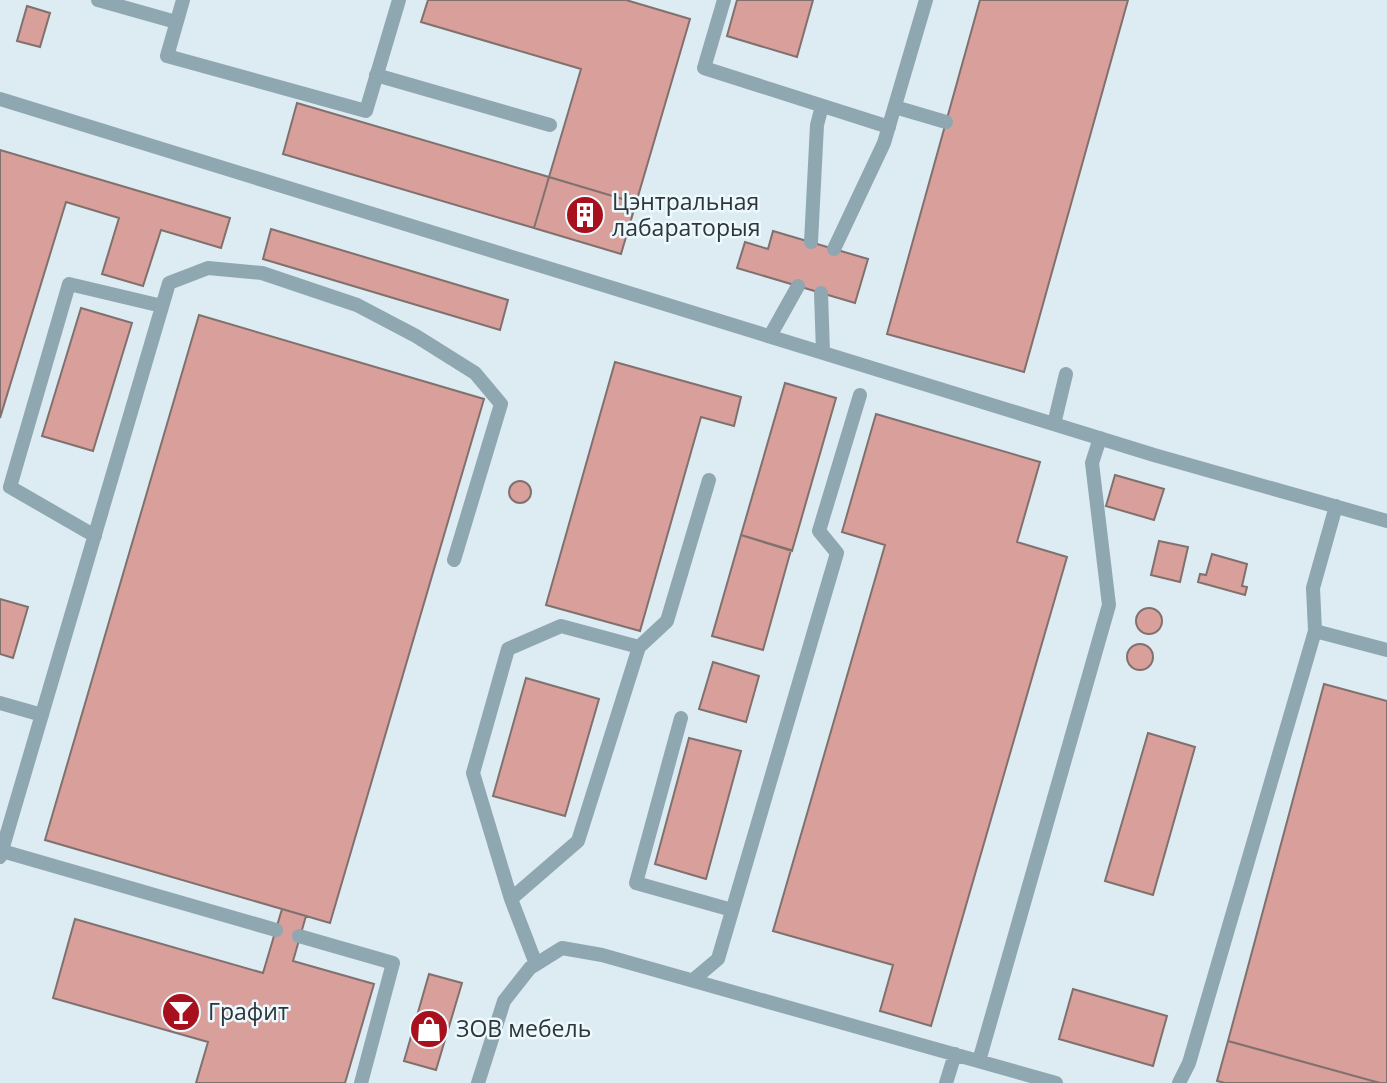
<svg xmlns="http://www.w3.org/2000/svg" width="1387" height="1083" font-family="'Open Sans',sans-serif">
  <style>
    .building { fill: #d99f9a; stroke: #80716f; stroke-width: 2 }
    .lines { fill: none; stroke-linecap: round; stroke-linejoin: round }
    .lane { stroke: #8ea7b1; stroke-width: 14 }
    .labels { text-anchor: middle; stroke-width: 5; stroke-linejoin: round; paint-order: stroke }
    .poi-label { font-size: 23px; fill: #2f3538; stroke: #ecf9fe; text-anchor: start }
  </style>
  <rect width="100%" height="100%" fill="#dcecf2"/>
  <!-- building -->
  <path class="building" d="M428 0H626L690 19 636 203 549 177 581 69 421 22Z
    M737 0H813L797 57 727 36Z
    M980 0H1128L1024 372 887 334Z
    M27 6 50 13 40 47 17 41Z
    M297 103 549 177 534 228 283 154Z
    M0 150 230 218 221 248 161 230 143 286 102 274 119 218 66 202 0 418Z
    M549 177 636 203 621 254 534 228Z
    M271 229 508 300 500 330 263 259Z
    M773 231 868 259 855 303 737 268 745 242 768 249Z
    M81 308 132 323 93 451 42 436Z
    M199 315 484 399 330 923 45 840Z
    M615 362 741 397 734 426 701 417 640 631 546 605Z
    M785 383 836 398 792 551 741 535Z
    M876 414 1040 462 1017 542 1067 557 931 1026 880 1011 893 965 773 931 885 545 842 532Z
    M1115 475 1164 489 1154 520 1106 506Z
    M509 492a11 11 0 1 1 22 0a11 11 0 1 1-22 0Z
    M741 535 791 550 763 650 712 636Z
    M1159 541 1188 547 1180 582 1151 575Z
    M1212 554 1247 564 1242 586 1247 587 1245 595 1198 582 1200 574 1206 575Z
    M0 599 28 607 13 658 0 654Z
    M1136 621a13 13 0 1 1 26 0a13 13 0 1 1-26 0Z
    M1127 657a13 13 0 1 1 26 0a13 13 0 1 1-26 0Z
    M713 662 759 676 746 722 699 709Z
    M526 678 599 699 565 816 493 796Z
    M1324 684 1387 701V1083H1380L1228 1041Z
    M1148 733 1195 747 1153 895 1105 881Z
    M689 738 741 751 706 879 655 864Z
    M282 909 306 916 293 961 374 984 345 1083H196L208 1042 53 998 75 919 263 973Z
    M429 974 462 983 436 1070 404 1061Z
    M1073 989 1167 1016 1153 1066 1059 1039Z
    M1228 1041 1380 1083H1225L1217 1081Z"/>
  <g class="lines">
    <!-- lane -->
    <path class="lane" d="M98 0 176 22
      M183 0 167 56 366 111 399 0
      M724 0 704 68 889 127
      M376 75 550 125
      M0 99 1154 455 1387 521
      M895 107 946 122
      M811 242 817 125 822 106
      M834 249 884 143 926 0
      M821 293 823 352
      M770 336 798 286
      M1054 424 1066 374
      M95 536 10 487 69 284 162 306
      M1315 631 1387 650
      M0 703 42 715
      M681 718 636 883 732 910
      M2 851 276 930
      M0 857 169 283 208 268 262 273 357 305 416 336 475 373 501 404 454 560
      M511 899 473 773 508 649 561 626 639 647
      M299 936 393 963 361 1083
      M536 964 511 899 578 841 639 647 667 621 709 480
      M693 980 718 959 837 553 819 531 860 395
      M979 1061 1109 605 1092 463 1100 438
      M478 1083 504 1001 530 968 562 948 602 955 1056 1083
      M946 1083 955 1054
      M1179 1083 1189 1063 1315 631 1313 588 1336 506"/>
  </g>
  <!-- icons -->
  <defs>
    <symbol id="building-disc" viewBox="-11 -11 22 22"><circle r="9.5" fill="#a7101c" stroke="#ecf9fe"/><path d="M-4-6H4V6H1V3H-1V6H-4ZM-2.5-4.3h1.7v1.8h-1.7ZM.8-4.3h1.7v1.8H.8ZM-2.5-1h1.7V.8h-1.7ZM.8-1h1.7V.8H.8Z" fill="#fff"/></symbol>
    <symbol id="bar-disc" viewBox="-11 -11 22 22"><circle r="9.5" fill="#a7101c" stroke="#ecf9fe"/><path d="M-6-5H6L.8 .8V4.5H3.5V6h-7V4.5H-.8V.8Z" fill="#fff"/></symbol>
    <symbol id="shop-disc" viewBox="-11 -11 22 22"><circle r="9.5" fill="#a7101c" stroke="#ecf9fe"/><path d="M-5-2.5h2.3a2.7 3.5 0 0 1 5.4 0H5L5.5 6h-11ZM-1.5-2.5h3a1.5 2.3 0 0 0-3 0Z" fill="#fff"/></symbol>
  </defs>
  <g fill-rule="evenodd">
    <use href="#building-disc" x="563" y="193" width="44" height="44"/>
    <use href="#bar-disc" x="159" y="990" width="44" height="44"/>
    <use href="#shop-disc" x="407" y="1007" width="44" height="44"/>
  </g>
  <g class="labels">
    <!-- poi labels -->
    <g class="poi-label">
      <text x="612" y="210">Цэнтральная<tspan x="612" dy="26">лабараторыя</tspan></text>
      <text x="208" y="1020">Графит</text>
      <text x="456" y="1037">ЗОВ мебель</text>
    </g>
  </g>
</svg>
